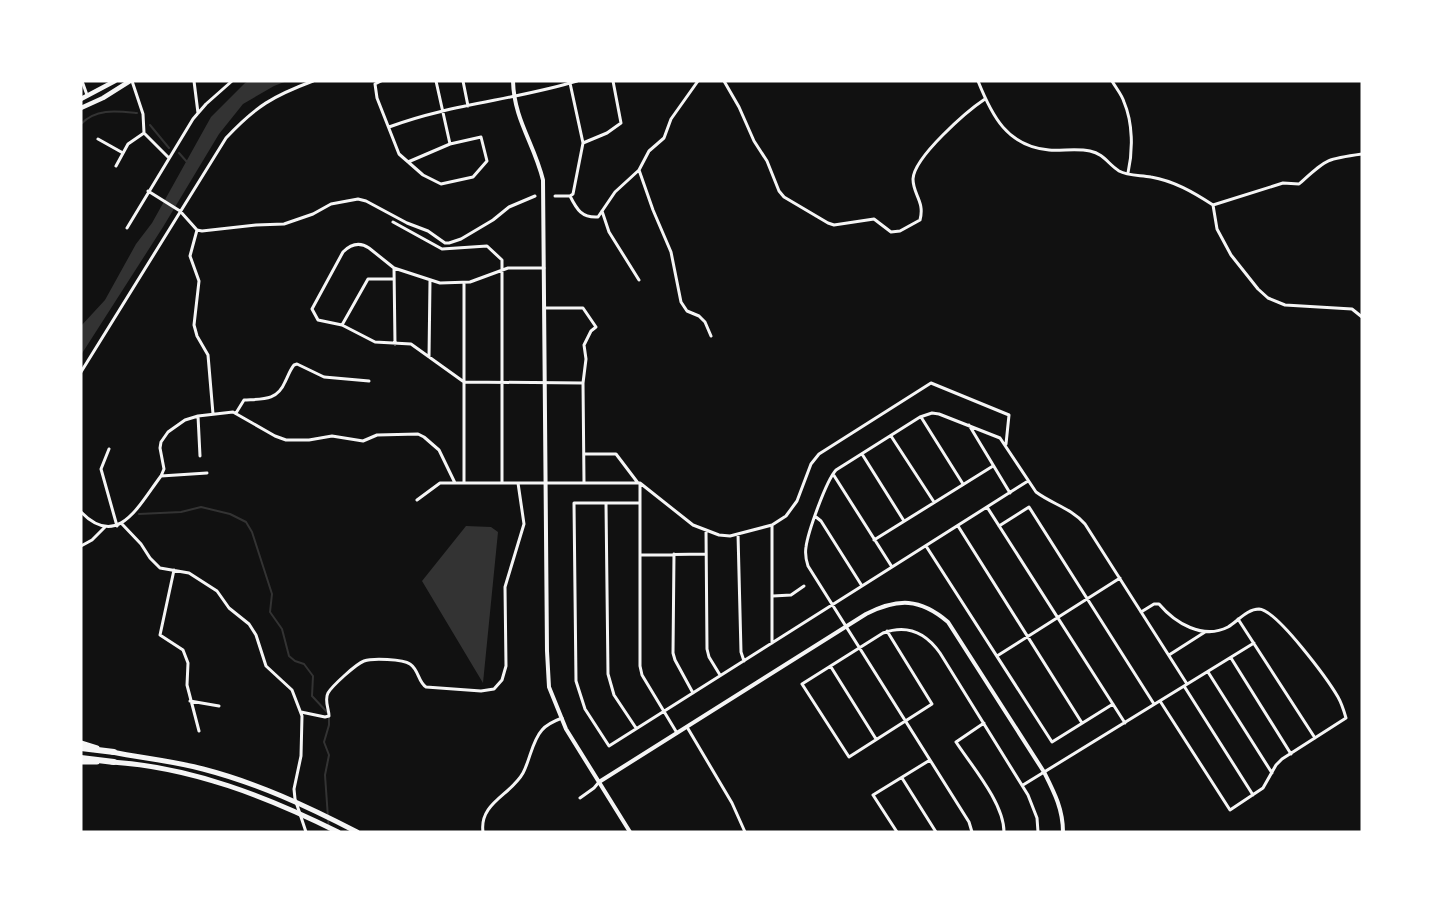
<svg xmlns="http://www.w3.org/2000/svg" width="1443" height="913" font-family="'Open Sans',sans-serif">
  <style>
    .water { fill: #333 }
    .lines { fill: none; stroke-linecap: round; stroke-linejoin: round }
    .stream { stroke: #333; stroke-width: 2 }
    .minor { stroke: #f5f5f5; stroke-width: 3 }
    .tertiary { stroke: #f5f5f5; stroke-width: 4 }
    .secondary { stroke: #f5f5f5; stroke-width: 4.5 }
    .primary { stroke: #f5f5f5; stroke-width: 5 }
    .motorway { stroke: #f5f5f5; stroke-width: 6 }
  </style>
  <rect width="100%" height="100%" fill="#111"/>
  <!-- water -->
  <path class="water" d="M249 81H287L274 86 243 104 219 134 163 227 81 355V326L105 300 136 244 152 223 211 117 245 83Z
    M466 526 491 527 498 532 483 683 422 581Z"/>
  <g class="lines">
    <!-- stream -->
    <path class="stream" d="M81 124C96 108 117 111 137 113
      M150 125 169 148
      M179 153 187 162
      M139 514 181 512 201 507 230 514 246 522 252 532 272 594 270 612 282 629 289 656 295 661 304 664 313 676 312 696 327 712
      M329 717V725L324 742 329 755 325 775 329 832"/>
    <!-- minor -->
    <path class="minor" d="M82 81 87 95
      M132 81 143 114 144 133 168 157
      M194 81 198 113
      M381 81 375 84 377 98 399 154 423 175 441 184 473 177 487 161 481 137 450 144 408 162
      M436 81 450 144
      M463 81 468 106
      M698 81 671 119 664 138 649 151 639 170 653 210 671 252 681 302 687 311 699 316 705 322 711 336
      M724 81 739 107 754 141 767 161 779 191 784 197 828 223 834 225 874 219 891 232 900 231 920 220C925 201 913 195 913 179 914 157 967 111 985 99
      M978 81C992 116 1007 146 1049 150 1062 151 1077 148 1090 151 1104 154 1108 164 1119 171 1128 176 1141 175 1151 177 1174 181 1193 192 1213 205L1217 229 1231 255 1258 289 1268 298 1285 305 1352 309 1362 317
      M1112 81C1116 88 1122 95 1124 102 1133 123 1133 151 1128 173
      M389 127C450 104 515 100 577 81
      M98 139 123 153
      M583 143 607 133 621 123 613 81
      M116 166 128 144 144 133
      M148 191 180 211 197 230 202 231 256 225 284 224 313 214 331 204 358 199 366 201 407 223 428 231 445 243H449L461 239 493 220 509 207 535 196
      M555 196H570L573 194 583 143 570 83
      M570 196C577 210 582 218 598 217L615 192 639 170
      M1213 205 1283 183 1299 184C1327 159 1325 159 1362 154
      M602 211 609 232 639 280
      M393 222 442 249 487 246 502 260V482
      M127 228 193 119 206 104 232 81
      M197 230 190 256 199 281 194 325 197 336 208 355 213 414
      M394 268 395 344
      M544 268H508L470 282 440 283 394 268 369 248C360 242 351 244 343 252L312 309 318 320 342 325 375 342 411 344 464 382 583 383
      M464 284V483
      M546 308H583L596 327 591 331 584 345 586 359 583 383 584 482
      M342 325 368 279H393
      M429 357 430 281
      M81 372 226 138C256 106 273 96 313 81
      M236 413 244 400C263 399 277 401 285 382 288 376 290 370 294 365L297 364 324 377 369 381
      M198 416 200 456
      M921 417 963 484
      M969 425 1010 493
      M891 436 934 502
      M109 449 101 469 117 526
      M584 454H616L638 483
      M862 454 904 521
      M833 474 892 567
      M161 476 207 473
      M640 484V666L642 675 677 733
      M417 500 440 483H640L693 525 719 535 730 536 772 525 786 516 797 501 811 464 819 454 931 383 1009 415 1006 444
      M640 503H574L576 681 585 709 609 746 1028 481
      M606 504 608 674 614 695 636 728
      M987 507 1125 723
      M81 512C118 550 139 505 161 476L164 469 160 448 161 442 168 432 185 420 198 416 233 412 275 436 286 440H309L332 436 363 441 377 435 418 434 424 437 439 450 455 483
      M816 517 821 521 862 586
      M122 524 141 544 150 558 160 568 189 573 217 591 229 608 249 624 256 635 266 666 292 690 302 716 301 756 294 789 295 799 306 832
      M772 525V643
      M958 526 1082 723
      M999 526 1029 507 1154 704
      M706 530 707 649 709 657 720 675
      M738 534 741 652 744 661
      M874 540 993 466
      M81 546 92 540 105 527
      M926 546 1052 742 1113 704
      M674 554 673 653 675 660 693 693
      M640 555 706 554
      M174 570 160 635 183 650 188 663 187 685 199 731
      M773 596 791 595 804 586
      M1141 612 1154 604H1159C1175 623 1203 640 1228 627 1238 621 1247 609 1259 609 1277 610 1328 680 1338 697 1342 704 1344 711 1346 718L1282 759 1276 765 1263 788 1230 810 1160 701
      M1238 619 1315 738
      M887 631 932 704 849 757 802 684 883 633C907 624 926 633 940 653L1028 795 1037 818 1038 832
      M1169 655 1205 632
      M997 656 1120 578
      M1231 658 1291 754
      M831 667 876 739
      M1208 672 1272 773
      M1184 686 1253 795
      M190 701 219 706
      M301 712 325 717 329 716C329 709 324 700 328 693 332 686 356 664 364 661 372 658 403 659 410 664 419 670 418 682 426 687L481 691 494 689 502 680 506 666 505 587 524 524 518 483
      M984 723 956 742C971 765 1004 803 1004 832
      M687 727 732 803 745 832
      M902 778 936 832
      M1023 785 1254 643
      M580 798 594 788 599 782
      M483 832C479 803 511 795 523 773 530 760 532 741 542 730 547 724 554 721 562 718
      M897 832 873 795 930 760
      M972 832 969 822 808 566C806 560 805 553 806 547 808 532 826 481 836 470L920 417 932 413 939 414 1000 438 1036 492C1052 504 1071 508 1085 524L1187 684"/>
    <!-- tertiary -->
    <path class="tertiary" d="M513 81C514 120 534 143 543 180L547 651 549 687 566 729 630 832
      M599 782 866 614C898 598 920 598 948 622L1044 772C1054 792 1063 809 1063 832"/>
    <!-- secondary -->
    <path class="secondary" d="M81 99 115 81
      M81 108 103 98 130 81"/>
    <!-- primary -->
    <path class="primary" d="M81 743 97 748
      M112 752C142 758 173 761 203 769 257 783 307 806 357 832
      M81 762H97
      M112 762C191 767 268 797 338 832"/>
    <!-- motorway -->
    <path class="motorway" d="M81 748 114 752
      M81 758 114 762"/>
  </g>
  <!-- border -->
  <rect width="1443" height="913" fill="none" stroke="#ffffff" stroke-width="165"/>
</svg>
